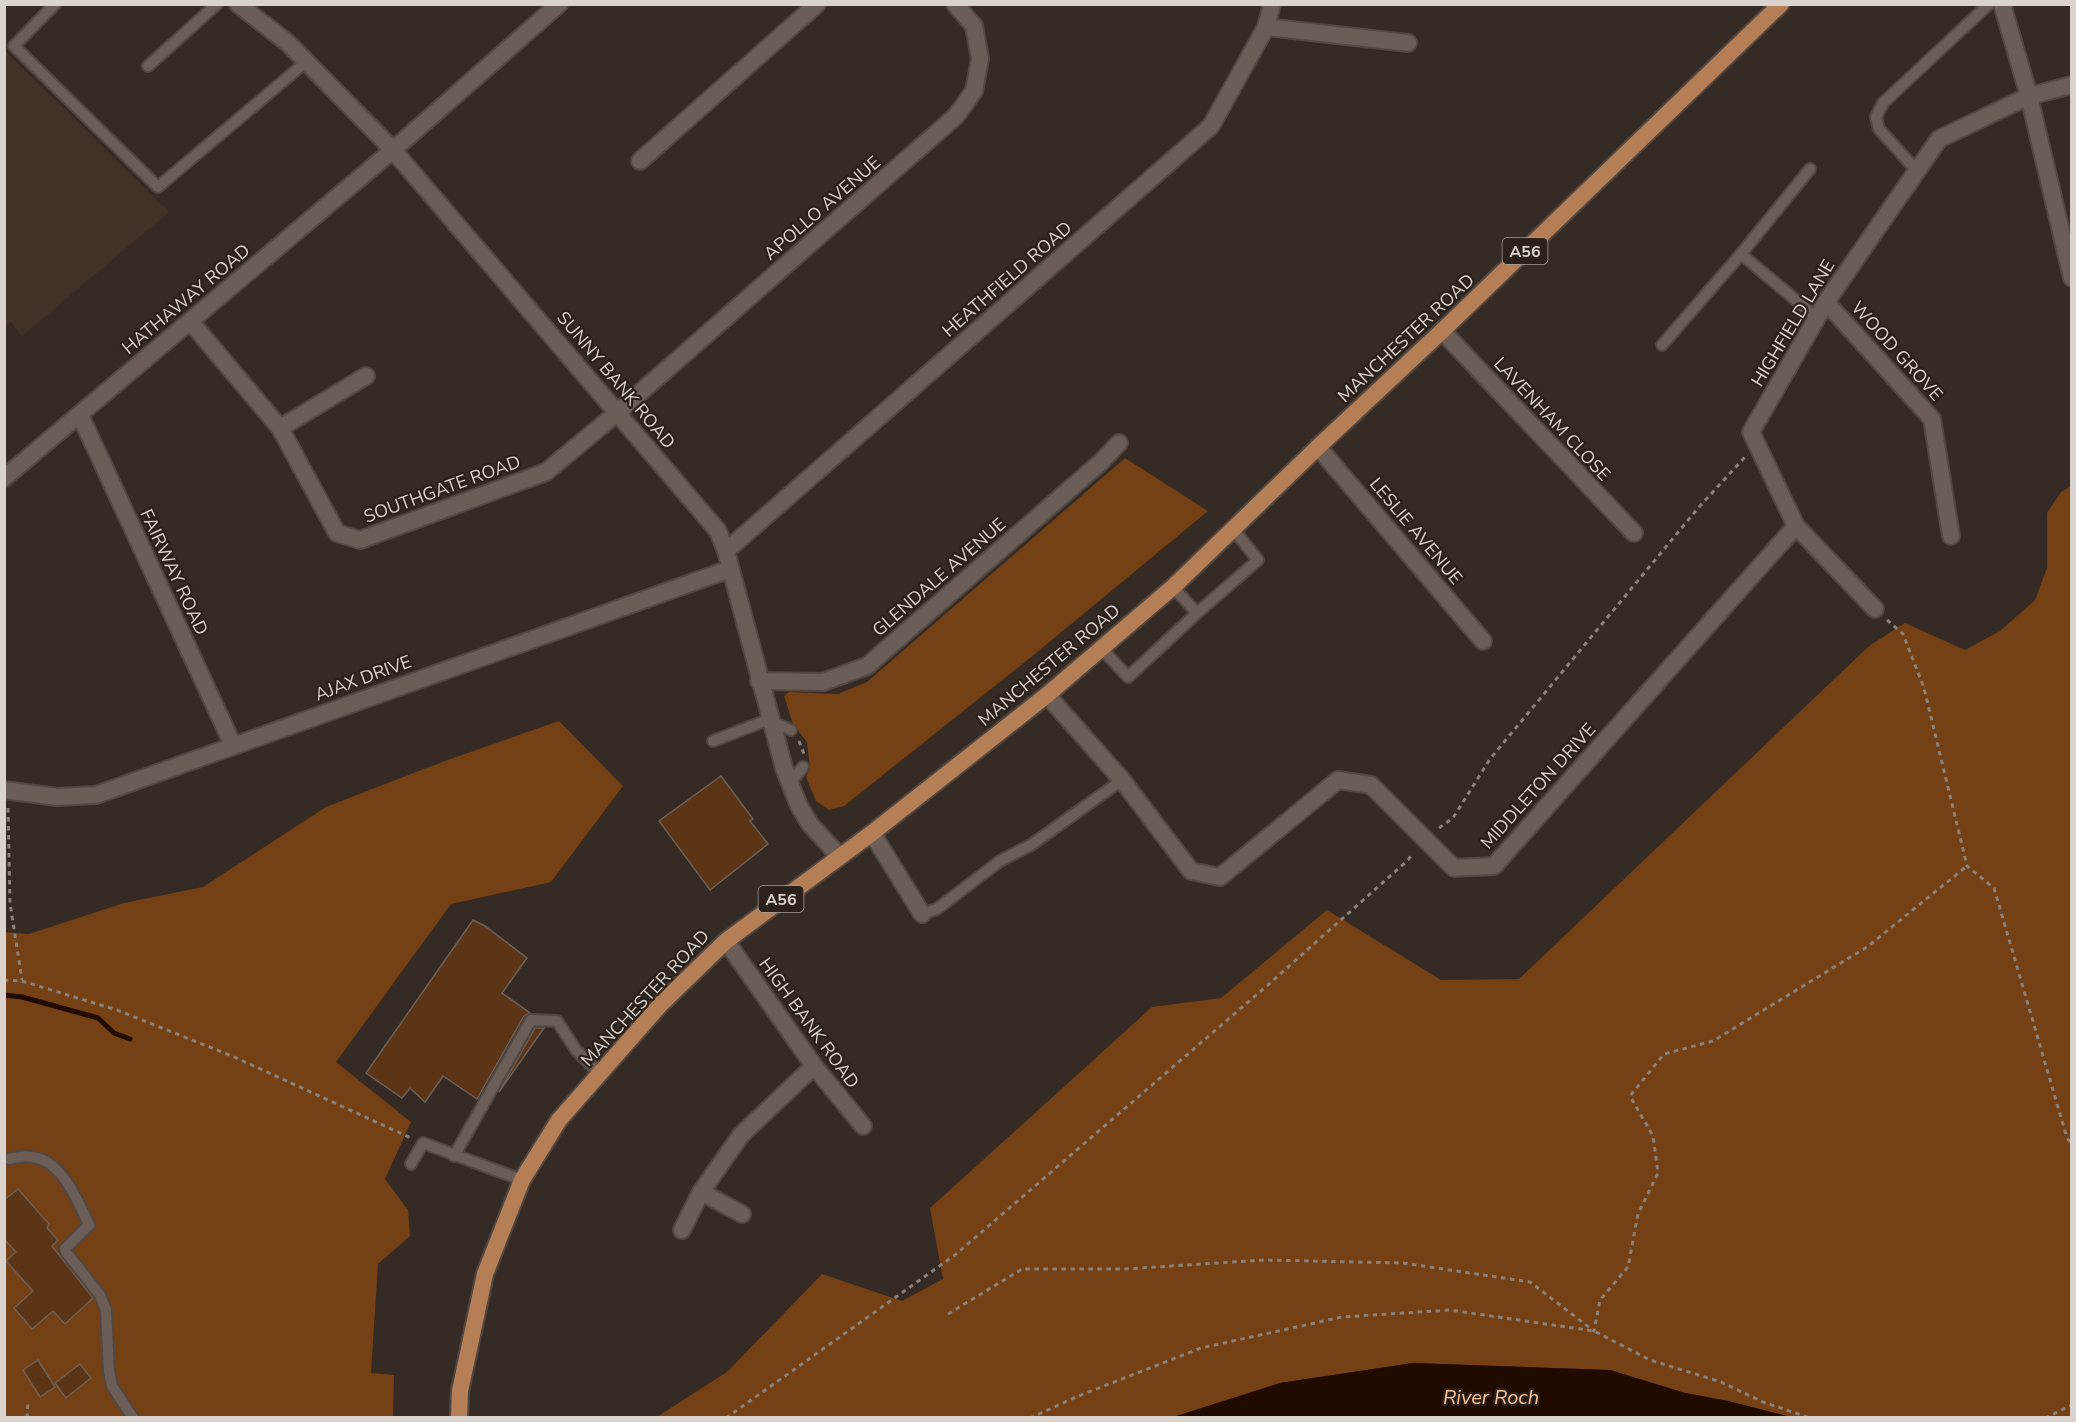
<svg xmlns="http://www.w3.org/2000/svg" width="2076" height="1422" font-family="'Nunito Sans',sans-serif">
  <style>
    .built { fill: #413126 }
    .green { fill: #744014 }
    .water { fill: #210b00 }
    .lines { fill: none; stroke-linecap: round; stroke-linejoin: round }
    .stream { stroke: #210b00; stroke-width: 5 }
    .building { fill: #5c3516; stroke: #6c6058; stroke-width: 1.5 }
    .service-casing { stroke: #524843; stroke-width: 14 }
    .minor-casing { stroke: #524843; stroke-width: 20 }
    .tertiary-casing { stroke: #524843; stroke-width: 20 }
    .trunk-casing { stroke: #524843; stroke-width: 20 }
    .path { stroke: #89817b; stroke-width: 3; stroke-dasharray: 4.5 4.5; stroke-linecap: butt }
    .service { stroke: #6a5e56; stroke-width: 10 }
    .minor { stroke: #6a5e56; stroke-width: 16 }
    .tertiary { stroke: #6a5e56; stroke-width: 16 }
    .trunk { stroke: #b67e55; stroke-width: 16 }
    .labels { text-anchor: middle; stroke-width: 4.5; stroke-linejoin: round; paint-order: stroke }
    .shield { fill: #2b211a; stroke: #a59d97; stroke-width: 1.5 }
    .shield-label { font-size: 16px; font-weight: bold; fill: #d9d2cd }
    .street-label { font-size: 18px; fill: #d9d2cd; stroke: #2b211a }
    .water-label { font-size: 20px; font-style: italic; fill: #fec297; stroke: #2b211a }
  </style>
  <rect width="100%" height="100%" fill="#352b24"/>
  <!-- built -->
  <path class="built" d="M5 51 169 212 22 336 11 322 5 326Z"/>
  <!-- green -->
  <path class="green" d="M1125 458 1208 511 1030 658 844 806 829 810 816 801 806 777 810 768 807 742 793 724 784 696 789 692 838 694 867 682Z
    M2071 486V1417H1791L1728 1401 1685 1393 1610 1370 1413 1363 1280 1383 1188 1417 655 1418 727 1372 822 1274 902 1301 943 1279 930 1208 1152 1007 1221 998 1327 910 1441 980 1519 979 1869 646 1905 623 1965 650 2000 631 2035 600 2047 568V513L2061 492Z
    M559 721 623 786 551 882 451 904 336 1062 411 1122 385 1179 408 1210 410 1236 378 1264 371 1373 394 1375 393 1417H5L4 932 29 934 124 903 203 887 326 807 442 762Z"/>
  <!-- water -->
  <path class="water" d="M1413 1363 1610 1370 1685 1393 1728 1401 1791 1417 1400 1418 1353 1416 1342 1418 1173 1417 1280 1383Z"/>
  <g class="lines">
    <!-- stream -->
    <path class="stream" d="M4 995 22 997 98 1018 114 1033 130 1039"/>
  </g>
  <!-- building -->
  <path class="building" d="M721 776 753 819 750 821 768 844 710 890 659 821Z
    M473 920 485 926 527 958 502 993 530 1013 524 1016 477 1099 443 1076 425 1102 410 1088 402 1098 366 1073Z
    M535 1028H544L499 1092Z
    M18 1189 49 1224 47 1228 58 1240 52 1246 93 1298 65 1324 53 1311 32 1329 14 1308 33 1291 6 1261 16 1252 4 1239V1200Z
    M38 1360 55 1387 40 1397 23 1370Z
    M80 1364 91 1378 66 1398 55 1383Z"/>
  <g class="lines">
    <defs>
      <path id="service" d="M55 4 14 46 158 187 307 61
        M148 66 217 4
        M1810 169 1741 254 1817 318
        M1917 171 1879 129 1876 117 1883 103 1989 4
        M1662 345 1741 254
        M1173 587 1197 613 1258 560 1233 529
        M1102 649 1128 677 1197 613
        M772 722 791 730
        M713 741 770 719
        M790 783 803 767
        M922 914 937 909 1000 861 1031 845 1122 780
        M454 1156 531 1020 557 1021 576 1050 600 1074
        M9 1159C18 1157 27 1155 37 1158 63 1164 79 1203 89 1225L65 1249 66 1252 100 1295 106 1310 109 1371 112 1386 133 1418
        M411 1164 423 1143 522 1180"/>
      <path id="minor" d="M2002 4 2029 96 2072 278
        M1266 27 1408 43
        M640 161 817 4
        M1826 302 1932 419 1951 536
        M190 321 280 428 337 533 360 540 546 472 618 412 956 116 974 91 980 59 974 26 955 4
        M1442 331 1634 533
        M80 415 233 745
        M280 428 366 376
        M1318 447 1483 641
        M4 478 393 150 559 4
        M726 551 1211 126 1266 27 1272 4
        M1875 609 1796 526 1751 432 1826 302 1939 139 2029 96 2072 85
        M759 681 823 682 867 666 1102 461 1119 443
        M1047 695 1122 780 1191 871 1220 877 1338 780 1371 785 1454 868 1494 866 1796 526
        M4 790 57 797 96 795 730 569
        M872 833 922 914
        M726 941 814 1066 863 1126
        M701 1192 742 1214
        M682 1230 701 1192 741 1135 814 1066"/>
      <path id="tertiary" d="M238 4 288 43 393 150 718 531 726 551 784 768 799 806 810 824 839 856"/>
      <path id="trunk" d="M459 1418 460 1391 485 1274 522 1180 559 1120 661 1004 726 941 872 833 1047 695 1173 587 1318 447 1442 331 1781 4"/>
    </defs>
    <!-- service casing -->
    <use href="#service" class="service-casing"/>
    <!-- minor casing -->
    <use href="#minor" class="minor-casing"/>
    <!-- tertiary casing -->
    <use href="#tertiary" class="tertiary-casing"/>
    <!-- trunk casing -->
    <use href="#trunk" class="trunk-casing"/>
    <!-- path -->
    <path class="path" d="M1887 620 1903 634 1924 688 1967 866 1994 888 2067 1138 2072 1145
      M799 741 804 754
      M8 808 10 903 22 980
      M1439 828 1453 818 1490 759 1699 507 1745 457
      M4 980 22 981 117 1010 232 1056 411 1138
      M948 1314 1022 1269H1125L1264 1260 1403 1263 1530 1282 1594 1331 1600 1300 1628 1267 1638 1214 1658 1173 1653 1136 1630 1096 1664 1054 1713 1041 1867 947 1967 866
      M27 1418 28 1401
      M726 1418 955 1255 1269 984 1408 860 1413 853
      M1030 1418 1076 1397 1201 1348 1342 1317 1450 1310 1594 1331 1650 1360 1721 1382 1763 1402 1810 1418
      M2045 1418 2072 1405"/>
    <!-- service -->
    <use href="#service" class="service"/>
    <!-- minor -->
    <use href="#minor" class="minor"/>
    <!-- tertiary -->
    <use href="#tertiary" class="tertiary"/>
    <!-- trunk -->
    <use href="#trunk" class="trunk"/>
  </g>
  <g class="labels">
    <!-- shield labels -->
    <g class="shield">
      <rect x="1502.5" y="238" width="45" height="26" rx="4.5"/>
      <rect x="758.5" y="886" width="45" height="26" rx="4.5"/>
    </g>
    <g class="shield-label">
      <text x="1525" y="257">A56</text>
      <text x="781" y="905">A56</text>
    </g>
    <!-- street labels -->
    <g class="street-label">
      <text transform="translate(822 208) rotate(-41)" y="6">APOLLO AVENUE</text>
      <text transform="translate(1007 279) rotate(-41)" y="6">HEATHFIELD ROAD</text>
      <text transform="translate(186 299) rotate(-40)" y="6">HATHAWAY ROAD</text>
      <text transform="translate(1793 323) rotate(-59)" y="6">HIGHFIELD LANE</text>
      <text transform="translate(1406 338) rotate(-43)" y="6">MANCHESTER ROAD</text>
      <text transform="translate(1897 351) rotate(48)" y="6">WOOD GROVE</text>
      <text transform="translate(616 380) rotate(50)" y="6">SUNNY BANK ROAD</text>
      <text transform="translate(1552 419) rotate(47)" y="6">LAVENHAM CLOSE</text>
      <text transform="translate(442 489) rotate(-20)" y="6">SOUTHGATE ROAD</text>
      <text transform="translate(1416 531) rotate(50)" y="6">LESLIE AVENUE</text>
      <text transform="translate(174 572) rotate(65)" y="6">FAIRWAY ROAD</text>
      <text transform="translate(939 577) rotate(-41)" y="6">GLENDALE AVENUE</text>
      <text transform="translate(1049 665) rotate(-40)" y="6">MANCHESTER ROAD</text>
      <text transform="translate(363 678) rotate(-20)" y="6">AJAX DRIVE</text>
      <text transform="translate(1538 786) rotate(-48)" y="6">MIDDLETON DRIVE</text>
      <text transform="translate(645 998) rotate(-47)" y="6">MANCHESTER ROAD</text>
      <text transform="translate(809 1023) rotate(54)" y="6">HIGH BANK ROAD</text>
    </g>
    <!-- water labels -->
    <g class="water-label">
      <text x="1491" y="1404">River Roch</text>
    </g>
  </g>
  <!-- border -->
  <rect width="2076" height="1422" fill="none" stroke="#d9d2cd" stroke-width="12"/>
</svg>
